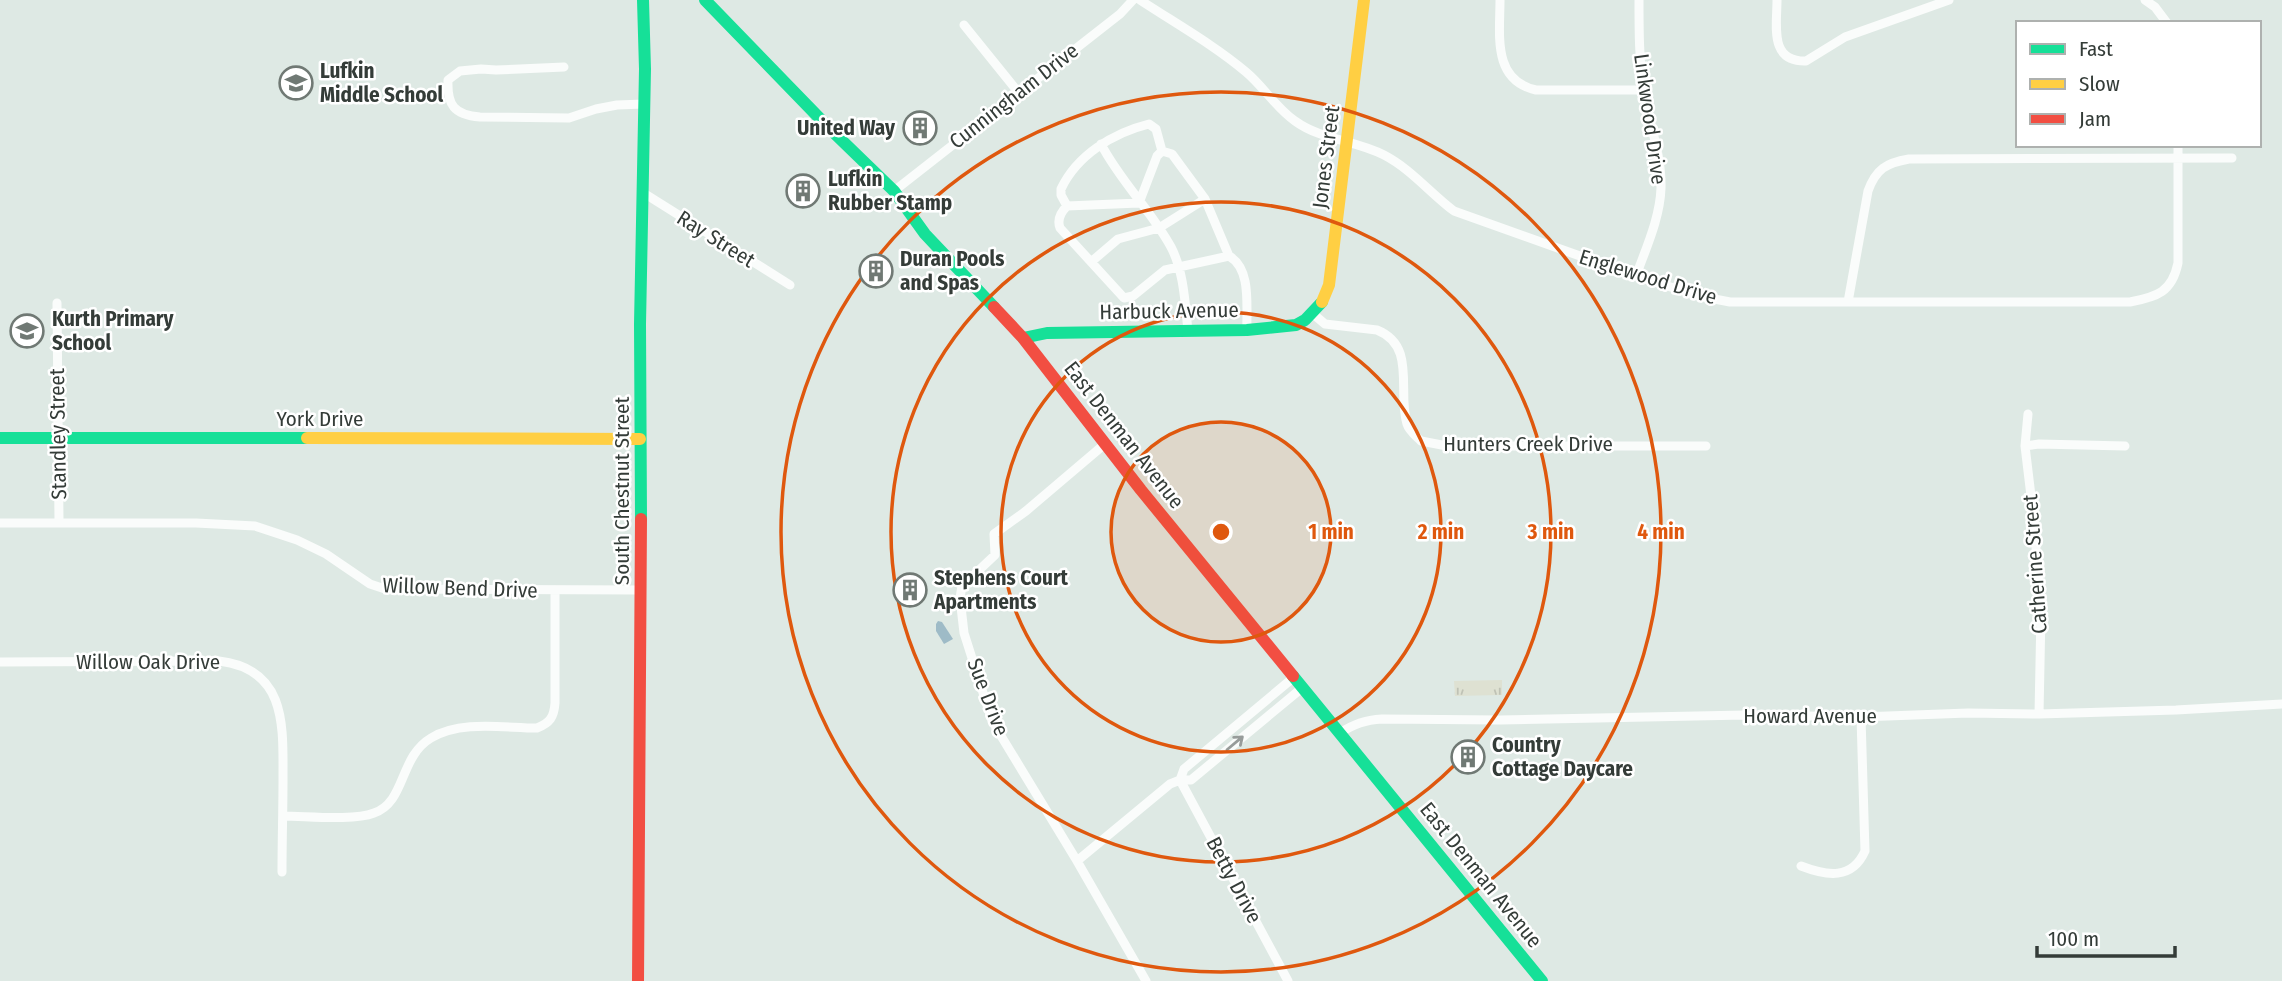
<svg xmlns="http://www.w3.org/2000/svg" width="2282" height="981" font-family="'Fira Sans Condensed',sans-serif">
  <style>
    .park { fill: url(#park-tufts) }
    .water { fill: #9ebbc7 }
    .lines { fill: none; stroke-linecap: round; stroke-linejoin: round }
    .street { stroke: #fafcfb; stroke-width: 9 }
    .fast { stroke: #16e098; stroke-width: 12 }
    .slow { stroke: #ffcf43; stroke-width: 12 }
    .jam { stroke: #f24e42; stroke-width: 12 }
    .oneway { stroke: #979c9a }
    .ring { fill: none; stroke: #df580e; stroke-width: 3.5 }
    .labels { text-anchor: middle; stroke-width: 5; stroke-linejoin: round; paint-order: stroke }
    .poi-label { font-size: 21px; font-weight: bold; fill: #343c38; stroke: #fff; text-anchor: start }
    .street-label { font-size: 21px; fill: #343c38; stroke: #fff }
    .centre { fill: #df580e; stroke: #fff; stroke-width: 3.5 }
    .ring-label { font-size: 21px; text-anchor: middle; font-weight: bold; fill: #df580e; stroke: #fff; stroke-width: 5; stroke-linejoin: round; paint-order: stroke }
  </style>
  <defs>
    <pattern id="park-tufts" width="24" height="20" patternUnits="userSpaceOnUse" patternTransform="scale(1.75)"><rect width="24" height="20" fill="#dee1d2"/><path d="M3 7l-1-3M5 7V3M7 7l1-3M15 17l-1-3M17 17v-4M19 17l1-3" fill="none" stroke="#bfc2b5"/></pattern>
  </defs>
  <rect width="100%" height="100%" fill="#dee9e4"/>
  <!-- park -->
  <path class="park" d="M1502 680V695L1455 696 1454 681Z"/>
  <!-- water -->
  <path class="water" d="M938 621 942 622 953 639 944 644 936 631V624Z"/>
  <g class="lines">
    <!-- street -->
    <path class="street" d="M1140 0C1175 23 1214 45 1246 72 1264 87 1276 108 1295 121 1321 140 1355 140 1384 155 1411 169 1430 193 1454 211L1636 276 1699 296 1730 302H2130C2157 297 2172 292 2178 263V145
      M1500 0C1500 35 1492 80 1536 90H1643
      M1777 0C1777 26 1769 62 1806 61L1845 37 1949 0
      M2145 0 2155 7 2167 23
      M964 25 1018 92
      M564 67 496 70 481 69 460 71 448 80C447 105 454 115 480 117L569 118 596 109 617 105 644 104
      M1101 144C1120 181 1151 210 1171 247 1184 272 1185 303 1188 331
      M1162 151 1172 154 1205 199
      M894 191 1120 14 1133 0
      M642 192 790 285
      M1139 203 1157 156 1162 151 1156 129 1149 124C1113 133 1077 155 1061 189V195L1067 206C1061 212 1057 220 1060 228L1124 298 1133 296 1165 270 1229 256C1252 269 1246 307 1247 330
      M1067 206 1139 203
      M1091 262 1118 239 1159 228 1205 199 1229 256
      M1636 276C1646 248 1660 218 1661 188 1662 155 1649 124 1644 92 1639 62 1639 31 1639 0
      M1848 302 1868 191C1876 169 1886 163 1909 159L2232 158
      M57 303 59 522
      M1312 313 1325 324 1377 330C1417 346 1397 391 1407 424 1409 431 1416 436 1421 441L1447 446H1706
      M2028 414 2025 446 2034 521 2041 613 2039 714
      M1106 443 1026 511 994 534 995 555 962 586 960 598 964 633 992 721 1077 861 1146 981
      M2025 446 2039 444 2125 446
      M0 523H196L255 526 297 540 326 554 370 584 385 589 641 590
      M0 662 219 661C287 669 283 726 283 779 283 810 282 841 282 872
      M1340 733C1354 724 1365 720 1382 719L1500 720 1745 715 1861 717 1968 713 2039 714 2176 710 2282 704
      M1180 780 1288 981
      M1180 780 1184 769 1293 678
      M283 816C307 816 353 821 374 813 406 802 399 757 431 738 461 720 504 728 537 728 550 723 554 717 555 703V590
      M1077 861 1170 784 1180 780H1191L1302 688
      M1801 866C1827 876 1852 880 1865 851L1861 717"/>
    <!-- fast -->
    <path class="fast" d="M705 0 830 129 894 191 925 234 994 307
      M1023 338 1047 333 1247 330 1296 325 1305 320 1322 302
      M0 438H307
      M641 519 640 324 645 69 643 0
      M1293 676 1542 981"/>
    <!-- slow -->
    <path class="slow" d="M1322 302 1329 285 1364 0
      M307 438 640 439"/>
    <!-- jam -->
    <path class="jam" d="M994 307 1023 338 1141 490 1293 676
      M638 981 641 519"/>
  </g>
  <!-- one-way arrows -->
  <defs><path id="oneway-shaft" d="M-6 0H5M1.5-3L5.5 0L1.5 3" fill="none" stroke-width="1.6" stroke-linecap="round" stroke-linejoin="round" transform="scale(1.75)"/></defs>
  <use class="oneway" href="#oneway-shaft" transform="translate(1235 743) rotate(-40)"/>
  <!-- distance rings -->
  <circle cx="1221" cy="532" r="110" fill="#df580e" fill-opacity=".12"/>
  <g class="ring">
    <circle cx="1221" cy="532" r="110"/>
    <circle cx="1221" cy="532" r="220"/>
    <circle cx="1221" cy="532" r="330"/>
    <circle cx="1221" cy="532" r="440"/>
  </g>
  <!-- icons -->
  <defs>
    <symbol id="school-ring" viewBox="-11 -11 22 22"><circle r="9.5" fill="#fff" stroke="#707974" stroke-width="1.5"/><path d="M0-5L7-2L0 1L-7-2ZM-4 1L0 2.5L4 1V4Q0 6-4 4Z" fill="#707974"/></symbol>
    <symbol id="building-ring" viewBox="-11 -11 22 22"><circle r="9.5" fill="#fff" stroke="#707974" stroke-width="1.5"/><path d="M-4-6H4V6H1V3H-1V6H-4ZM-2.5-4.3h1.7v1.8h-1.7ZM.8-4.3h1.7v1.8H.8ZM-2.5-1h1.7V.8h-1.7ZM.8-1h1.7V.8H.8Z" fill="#707974"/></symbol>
  </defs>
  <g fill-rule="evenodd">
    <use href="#school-ring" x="277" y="64" width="38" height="38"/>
    <use href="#building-ring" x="901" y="109" width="38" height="38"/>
    <use href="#building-ring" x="784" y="172" width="38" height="38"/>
    <use href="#building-ring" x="857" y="252" width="38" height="38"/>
    <use href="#school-ring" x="8" y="312" width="38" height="38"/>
    <use href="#building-ring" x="891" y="571" width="38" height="38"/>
    <use href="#building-ring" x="1449" y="738" width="38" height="38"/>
  </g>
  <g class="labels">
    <!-- poi labels -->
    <g class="poi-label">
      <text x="320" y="78">Lufkin<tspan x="320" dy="24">Middle School</tspan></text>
      <text x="895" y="135" text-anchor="end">United Way</text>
      <text x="828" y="186">Lufkin<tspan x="828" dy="24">Rubber Stamp</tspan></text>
      <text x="900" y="266">Duran Pools<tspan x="900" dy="24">and Spas</tspan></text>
      <text x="52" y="326">Kurth Primary<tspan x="52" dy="24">School</tspan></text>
      <text x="934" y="585">Stephens Court<tspan x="934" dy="24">Apartments</tspan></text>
      <text x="1492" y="752">Country<tspan x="1492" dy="24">Cottage Daycare</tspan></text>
    </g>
    <!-- street labels -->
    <g class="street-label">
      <text transform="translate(1014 96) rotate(-38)" y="7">Cunningham Drive</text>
      <text transform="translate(1650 119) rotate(82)" y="7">Linkwood Drive</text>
      <text transform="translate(1326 157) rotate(-83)" y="7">Jones Street</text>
      <text transform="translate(716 239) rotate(32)" y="7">Ray Street</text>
      <text transform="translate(1648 277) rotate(17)" y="7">Englewood Drive</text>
      <text transform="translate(1169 311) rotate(-1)" y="7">Harbuck Avenue</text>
      <text x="320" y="426">York Drive</text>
      <text transform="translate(58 434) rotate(-91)" y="7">Standley Street</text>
      <text transform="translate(1124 435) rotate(52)" y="7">East Denman Avenue</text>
      <text x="1528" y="451">Hunters Creek Drive</text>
      <text transform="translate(622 491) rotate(-90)" y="7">South Chestnut Street</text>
      <text transform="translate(2035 564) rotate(-94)" y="7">Catherine Street</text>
      <text transform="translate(460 588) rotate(2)" y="7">Willow Bend Drive</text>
      <text x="148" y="669">Willow Oak Drive</text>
      <text transform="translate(988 697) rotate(69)" y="7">Sue Drive</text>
      <text x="1810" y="723">Howard Avenue</text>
      <text transform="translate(1481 875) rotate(51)" y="7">East Denman Avenue</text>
      <text transform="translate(1234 880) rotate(62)" y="7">Betty Drive</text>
    </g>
  </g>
  <circle cx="1221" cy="532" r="10" class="centre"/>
  <g class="ring-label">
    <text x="1331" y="539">1 min</text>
    <text x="1441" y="539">2 min</text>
    <text x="1551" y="539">3 min</text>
    <text x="1661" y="539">4 min</text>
  </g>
  <!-- legend -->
  <rect x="2016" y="21" width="245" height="126" fill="#ffffff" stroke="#aeb1af" stroke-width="2"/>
  <rect x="2030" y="44" width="35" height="10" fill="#16e098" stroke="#aeb1af" stroke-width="2"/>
  <text x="2079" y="56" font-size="21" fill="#343c38">Fast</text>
  <rect x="2030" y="79" width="35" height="10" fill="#ffcf43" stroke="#aeb1af" stroke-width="2"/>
  <text x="2079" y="91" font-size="21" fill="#343c38">Slow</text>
  <rect x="2030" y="114" width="35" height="10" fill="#f24e42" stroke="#aeb1af" stroke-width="2"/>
  <text x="2079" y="126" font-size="21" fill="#343c38">Jam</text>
  <!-- scale -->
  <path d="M2037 946v10h138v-10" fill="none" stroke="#343c38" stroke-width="3.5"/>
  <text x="2048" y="946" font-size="21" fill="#343c38" stroke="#ffffff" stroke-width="5" paint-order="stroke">100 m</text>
</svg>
